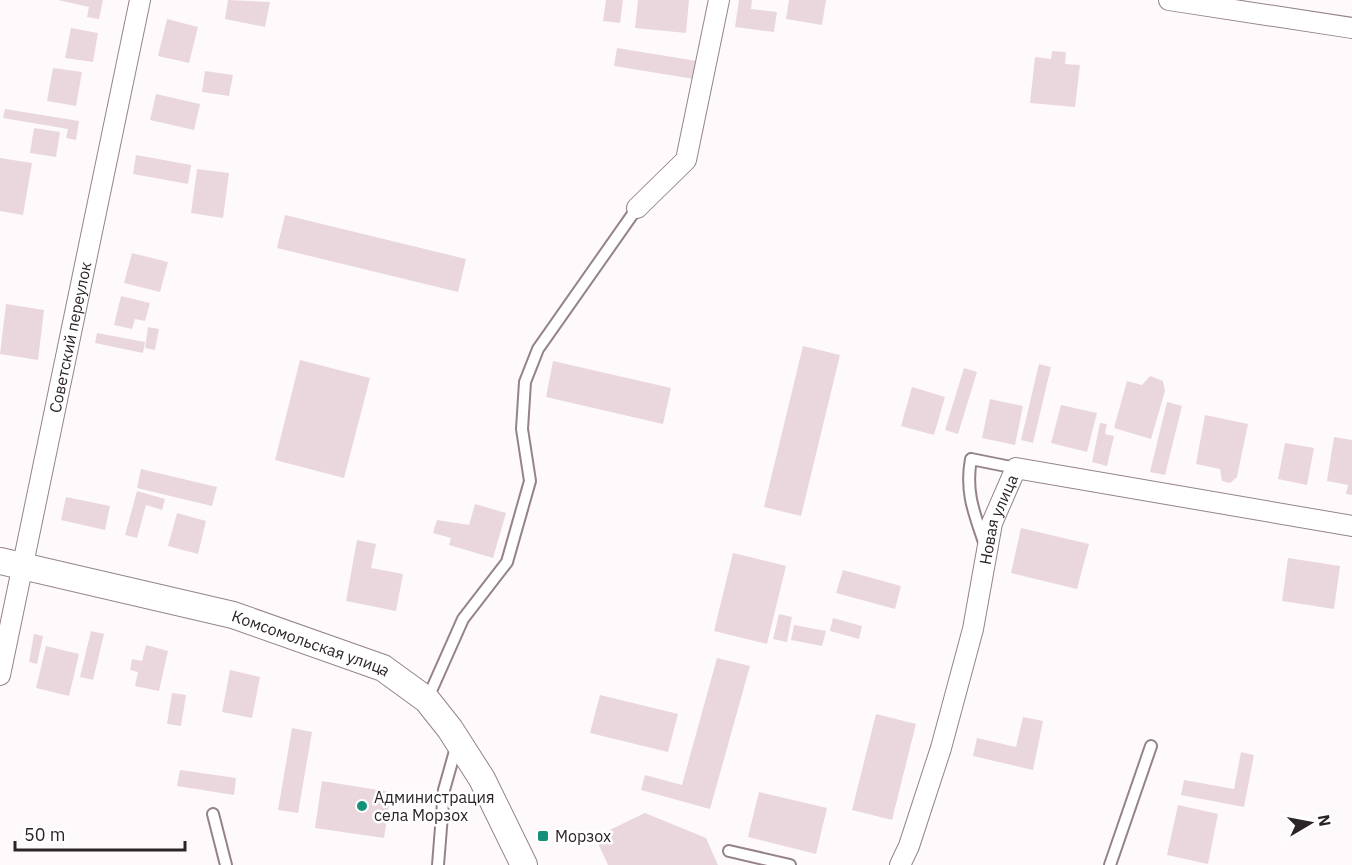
<svg xmlns="http://www.w3.org/2000/svg" width="1352" height="865" font-family="'IBM Plex Sans',sans-serif">
  <style>
    .building { fill: #ead7dd }
    .lines { fill: none; stroke-linecap: round; stroke-linejoin: round }
    .service-casing { stroke: #958389; stroke-width: 14 }
    .minor-casing { stroke: #958389; stroke-width: 22 }
    .tertiary-casing { stroke: #958389; stroke-width: 28 }
    .service { stroke: #fff; stroke-width: 10 }
    .minor { stroke: #fff; stroke-width: 20 }
    .tertiary { stroke: #fff; stroke-width: 26 }
    .poi-dot { fill: #149178; stroke: #fff; stroke-width: 2 }
    .labels { text-anchor: middle; stroke-width: 5; stroke-linejoin: round; paint-order: stroke }
    .street-label { font-size: 16px; fill: #2c2527; stroke: #fff }
    .poi-label { font-size: 16px; fill: #2c2527; stroke: #fff; text-anchor: start }
  </style>
  <rect width="100%" height="100%" fill="#fefafc"/>
  <!-- building -->
  <path class="building" d="M58 0H103L99 19 87 17 89 7Z
    M228 0 270 2 265 27 225 19Z
    M606 0H623L620 23 603 21Z
    M638 0H689L686 33 635 28Z
    M739 0H752L751 9 777 12 774 32 735 27Z
    M789 0H826L822 25 786 19Z
    M167 19 198 27 189 63 158 56Z
    M71 28 98 33 93 62 65 58Z
    M617 48 697 61 694 79 614 66Z
    M1052 51 1066 52 1065 64 1080 65 1075 107 1030 103 1035 57 1051 59Z
    M53 68 82 72 76 106 47 101Z
    M205 71 233 75 229 96 202 92Z
    M156 94 200 104 194 130 150 120Z
    M5 109 79 121 76 140 66 138 68 129 3 118Z
    M34 128 60 132 56 157 30 153Z
    M136 155 191 165 188 184 133 174Z
    M0 158 32 163 23 215 0 211Z
    M197 169 229 173 223 218 191 213Z
    M285 215 466 259 458 292 277 248Z
    M132 253 168 262 160 292 124 283Z
    M121 296 150 303 145 321 135 319 132 329 114 325Z
    M6 304 44 310 38 360 0 354Z
    M148 327 159 329 155 350 145 348Z
    M97 333 145 342 143 353 95 343Z
    M803 346 840 355 801 516 764 507Z
    M300 360 370 378 344 478 275 460Z
    M553 361 671 388 663 424 546 397Z
    M1039 364 1051 367 1033 443 1021 440Z
    M964 368 977 372 958 434 945 430Z
    M1150 376 1163 381 1165 391 1151 439 1114 428 1127 381 1142 385Z
    M912 387 945 397 934 435 901 426Z
    M990 399 1023 406 1015 445 982 438Z
    M1167 402 1182 406 1165 475 1150 472Z
    M1061 405 1097 413 1087 452 1051 443Z
    M1205 415 1248 424 1237 477 1230 483 1222 481 1220 469 1196 464Z
    M1100 423 1107 424 1105 434 1114 436 1107 466 1092 462Z
    M1334 437 1352 440V495L1346 494 1348 485 1327 481Z
    M1285 443 1314 448 1307 485 1278 479Z
    M141 469 217 487 212 506 137 488Z
    M137 491 165 499 162 510 146 505 137 538 125 535Z
    M66 497 110 506 105 530 61 520Z
    M475 504 506 513 493 558 449 545 451 538 433 533 437 520 469 525Z
    M177 513 206 521 198 554 168 546Z
    M1021 528 1089 544 1077 589 1011 573Z
    M357 540 376 544 371 568 403 574 396 611 346 601Z
    M733 553 786 566 767 644 714 631Z
    M1288 558 1340 566 1334 609 1282 601Z
    M843 570 901 586 895 609 836 593Z
    M779 614 792 617 787 642 773 639Z
    M833 618 862 626 859 639 830 631Z
    M794 625 826 631 822 646 791 640Z
    M91 631 104 634 93 680 80 677Z
    M34 634 43 636 37 664 29 662Z
    M146 645 168 651 159 691 135 686 138 672 130 670 132 659 142 661Z
    M46 646 79 654 69 696 36 688Z
    M717 658 750 666 710 809 641 790 645 775 682 785Z
    M230 670 260 677 252 718 222 712Z
    M172 693 186 695 181 726 167 724Z
    M600 695 678 714 668 752 590 733Z
    M876 714 916 724 892 820 852 810Z
    M1023 717 1043 721 1033 770 973 756 977 738 1016 747Z
    M292 728 312 732 298 813 278 810Z
    M1241 752 1254 755 1244 807 1181 795 1184 780 1234 789Z
    M180 770 236 778 234 795 177 786Z
    M322 781 391 792 384 838 315 828Z
    M759 792 827 808 816 854 748 837Z
    M1178 805 1218 814 1208 864 1167 855Z
    M645 813 706 838 718 865H608L595 837Z"/>
  <g class="lines">
    <defs>
      <path id="service" d="M985 545C974 513 965 492 971 459L1016 468
        M427 700 463 619 507 562 530 481 522 429 525 382 538 349 637 208
        M213 814 226 865
        M729 851 790 865
        M438 865 444 790 457 744
        M1110 865 1151 746"/>
      <g id="minor">
        <path d="M1169 0 1352 28"/>
        <path d="M637 208 686 160 719 0"/>
        <path id="s1" d="M0 675 140 0"/>
        <path id="s2" d="M900 865 909 846 941 748 973 629 992 523 1016 468 1352 526"/>
      </g>
      <g id="tertiary">
        <path id="s3" d="M0 561 233 615 383 668 427 700 450 729 482 779 524 865"/>
      </g>
    </defs>
    <!-- service casing -->
    <use href="#service" class="service-casing"/>
    <!-- minor casing -->
    <use href="#minor" class="minor-casing"/>
    <!-- tertiary casing -->
    <use href="#tertiary" class="tertiary-casing"/>
    <!-- service -->
    <use href="#service" class="service"/>
    <!-- minor -->
    <use href="#minor" class="minor"/>
    <!-- tertiary -->
    <use href="#tertiary" class="tertiary"/>
  </g>
  <!-- markers -->
  <g class="poi-dot">
    <circle cx="362" cy="806" r="6"/>
    <rect x="537" y="830" width="12" height="12" rx="3"/>
  </g>
  <g class="labels">
    <!-- street labels -->
    <g class="street-label">
      <text dy="6" stroke="none"><textPath href="#s1" startOffset="345">Советский переулок</textPath></text>
      <text dy="6" stroke="none"><textPath href="#s2" startOffset="360">Новая улица</textPath></text>
      <text dy="6" stroke="none"><textPath href="#s3" startOffset="322">Комсомольская улица</textPath></text>
    </g>
    <!-- poi labels -->
    <g class="poi-label">
      <text x="374" y="803">Администрация<tspan x="374" dy="18">села Морзох</tspan></text>
      <text x="555" y="842">Морзох</text>
    </g>
  </g>
  <!-- north arrow -->
  <g transform="translate(1310 823) rotate(80)" stroke="#ffffff" stroke-width="4.5" paint-order="stroke">
  <path d="M0-4.5L10 22L0 15L-10 22Z" fill="#2c2527"/>
  <text y="-9" font-size="16" font-weight="bold" text-anchor="middle" fill="#2c2527">N</text>
  </g>
  <!-- scale -->
  <path d="M15 841v9h170v-9" fill="none" stroke="#2c2527" stroke-width="3"/>
  <text x="24" y="841" font-size="18" fill="#2c2527" stroke="#ffffff" stroke-width="4.5" paint-order="stroke">50 m</text>
</svg>
